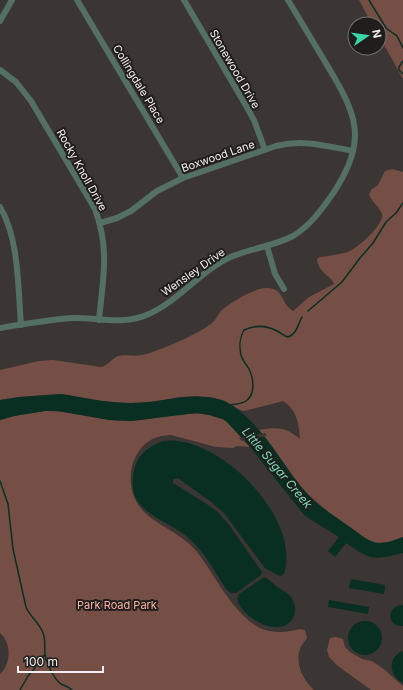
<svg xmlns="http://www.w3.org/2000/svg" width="403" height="690" font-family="Inter,sans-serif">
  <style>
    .green { fill: #754f45 }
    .water { fill: #082f22 }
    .pier { fill: #3b3533 }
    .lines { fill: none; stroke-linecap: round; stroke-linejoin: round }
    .stream { stroke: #082f22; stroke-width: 1.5 }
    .minor { stroke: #546f64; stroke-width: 6 }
    .labels { text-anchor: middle; stroke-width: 4; stroke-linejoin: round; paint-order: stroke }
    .street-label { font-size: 11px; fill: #f3efee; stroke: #201d1d }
    .park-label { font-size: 11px; fill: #fdb4a2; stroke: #201d1d }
    .water-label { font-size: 12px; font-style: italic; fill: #76dcb7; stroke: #201d1d }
  </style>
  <rect width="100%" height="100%" fill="#3b3533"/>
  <!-- green -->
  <path class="green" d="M359 0H403V79L379 36V24H372Z
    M392 169 403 172V537C395 540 387 543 379 543 369 543 360 534 352 529 336 517 319 506 305 491 288 472 276 449 259 430 277 427 286 427 300 439 299 424 297 410 283 401L244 411 238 409 223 400 197 396 179 397 154 402 130 403 97 401 61 394 19 397 0 400V370L39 361 53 360 101 367C108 366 111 359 118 356 126 354 135 357 142 355 157 352 204 332 214 321 217 318 218 314 221 311 229 303 256 287 267 288 284 288 281 304 293 311L309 297 334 284C332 276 318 273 317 259L320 257C330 256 339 254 348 252 357 249 385 224 382 214 380 207 372 203 369 194L372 189 378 185 385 171Z
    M45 411C74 410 101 421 130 421 157 420 200 406 224 420 231 424 244 440 250 447L237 446 233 448 216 447 171 435C153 436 143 442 135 458 131 466 130 476 131 485 136 523 177 526 197 552 216 576 231 611 258 627 267 632 281 633 291 631 297 630 299 628 305 630L307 638C305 641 301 645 300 649 295 664 303 680 314 690H0V674C11 664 12 643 0 633V420L14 416Z
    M336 637 343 639 345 647 350 652 362 659 372 661 385 670 397 681 403 686V690H371L338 666 329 657 327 650 330 638Z"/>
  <!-- water -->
  <path class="water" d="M61 394C84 397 106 403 130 403 163 404 207 385 236 408 265 430 281 462 303 489 316 505 334 516 350 527 359 533 369 543 379 543 388 543 395 540 403 537V553C373 560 372 561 346 543L335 557 328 551 339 537 305 516 250 447 225 420 209 415 197 413 131 421 109 420 57 411H45L14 416 0 420V400L19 397Z
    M164 441C218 434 302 518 284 574L281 576 278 575 265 568 224 513 211 502 178 478 173 479V483L202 501 218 512 229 525 262 572 261 575 236 593H231L227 590C216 574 207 556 193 542 170 517 121 516 135 467 139 453 151 445 164 441Z
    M264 577C269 579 272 583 276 586 281 590 287 592 291 597 300 609 294 626 278 627 265 628 251 619 243 610 239 605 236 600 239 594Z
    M351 579 385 585 384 594 349 588Z
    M329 600 369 607 368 614 328 607Z
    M403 605V626C386 627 386 605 403 605Z
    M348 638a17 17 0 1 1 34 0a17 17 0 1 1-34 0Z
    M403 651V683C389 676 387 657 403 651Z"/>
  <!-- pier -->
  <path class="pier" d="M265 433 267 436 242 441 239 438Z"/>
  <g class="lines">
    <!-- stream -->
    <path class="stream" d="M369 0 386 28 397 36 403 48
      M403 61 399 67V70L403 74
      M308 311 342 282 360 258 373 243 386 222 396 213 403 203
      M231 405C236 404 242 404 246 401 255 395 254 380 250 371 248 366 243 362 241 355 239 347 240 337 244 330 255 325 266 325 277 331 281 333 284 336 288 337 297 334 298 324 302 317
      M0 481 8 504 13 549 26 607C30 617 40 623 43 633 46 640 44 647 45 654 46 663 54 679 61 684 65 686 68 686 72 690
      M20 690 28 676 35 668 38 659 45 655"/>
    <!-- minor -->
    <path class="minor" d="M77 0 183 178
      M184 0 245 104 254 120 265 150
      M0 21 12 0
      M0 70 16 82 31 101 95 209C110 250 103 278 99 320
      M0 207C19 238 18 288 21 325
      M100 223 117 218 131 211 157 191 183 178 276 146C304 139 326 146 353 151
      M267 246 275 274 284 289
      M0 328C24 324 48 320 72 318 99 317 122 326 149 314 180 300 202 269 233 256 253 248 274 246 293 236 311 225 322 209 334 192 368 139 357 115 327 65 314 43 301 22 288 0"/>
  </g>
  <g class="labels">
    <!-- street labels -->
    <g class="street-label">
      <text transform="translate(235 69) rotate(60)" y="4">Stonewood Drive</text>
      <text transform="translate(139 84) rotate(59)" y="4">Collingdale Place</text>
      <text transform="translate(218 156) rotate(-19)" y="4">Boxwood Lane</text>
      <text transform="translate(82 170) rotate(61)" y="4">Rocky Knoll Drive</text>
      <text transform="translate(193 272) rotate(-35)" y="4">Wensley Drive</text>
    </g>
    <!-- park labels -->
    <g class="park-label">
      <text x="117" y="609">Park Road Park</text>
    </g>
    <!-- water labels -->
    <g class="water-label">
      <text transform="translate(277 468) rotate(50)" y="4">Little Sugar Creek</text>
    </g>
  </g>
  <!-- north arrow -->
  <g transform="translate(367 36) rotate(77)"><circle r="19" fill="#201d1d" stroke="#747171"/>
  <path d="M0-3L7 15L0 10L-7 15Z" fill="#3ad4a5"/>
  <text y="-6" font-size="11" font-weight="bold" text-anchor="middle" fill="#f3efee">N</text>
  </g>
  <!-- scale -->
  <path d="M18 666v6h85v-6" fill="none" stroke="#f3efee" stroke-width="2"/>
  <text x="24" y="666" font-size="12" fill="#f3efee" stroke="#201d1d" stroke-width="3" paint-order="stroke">100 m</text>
</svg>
